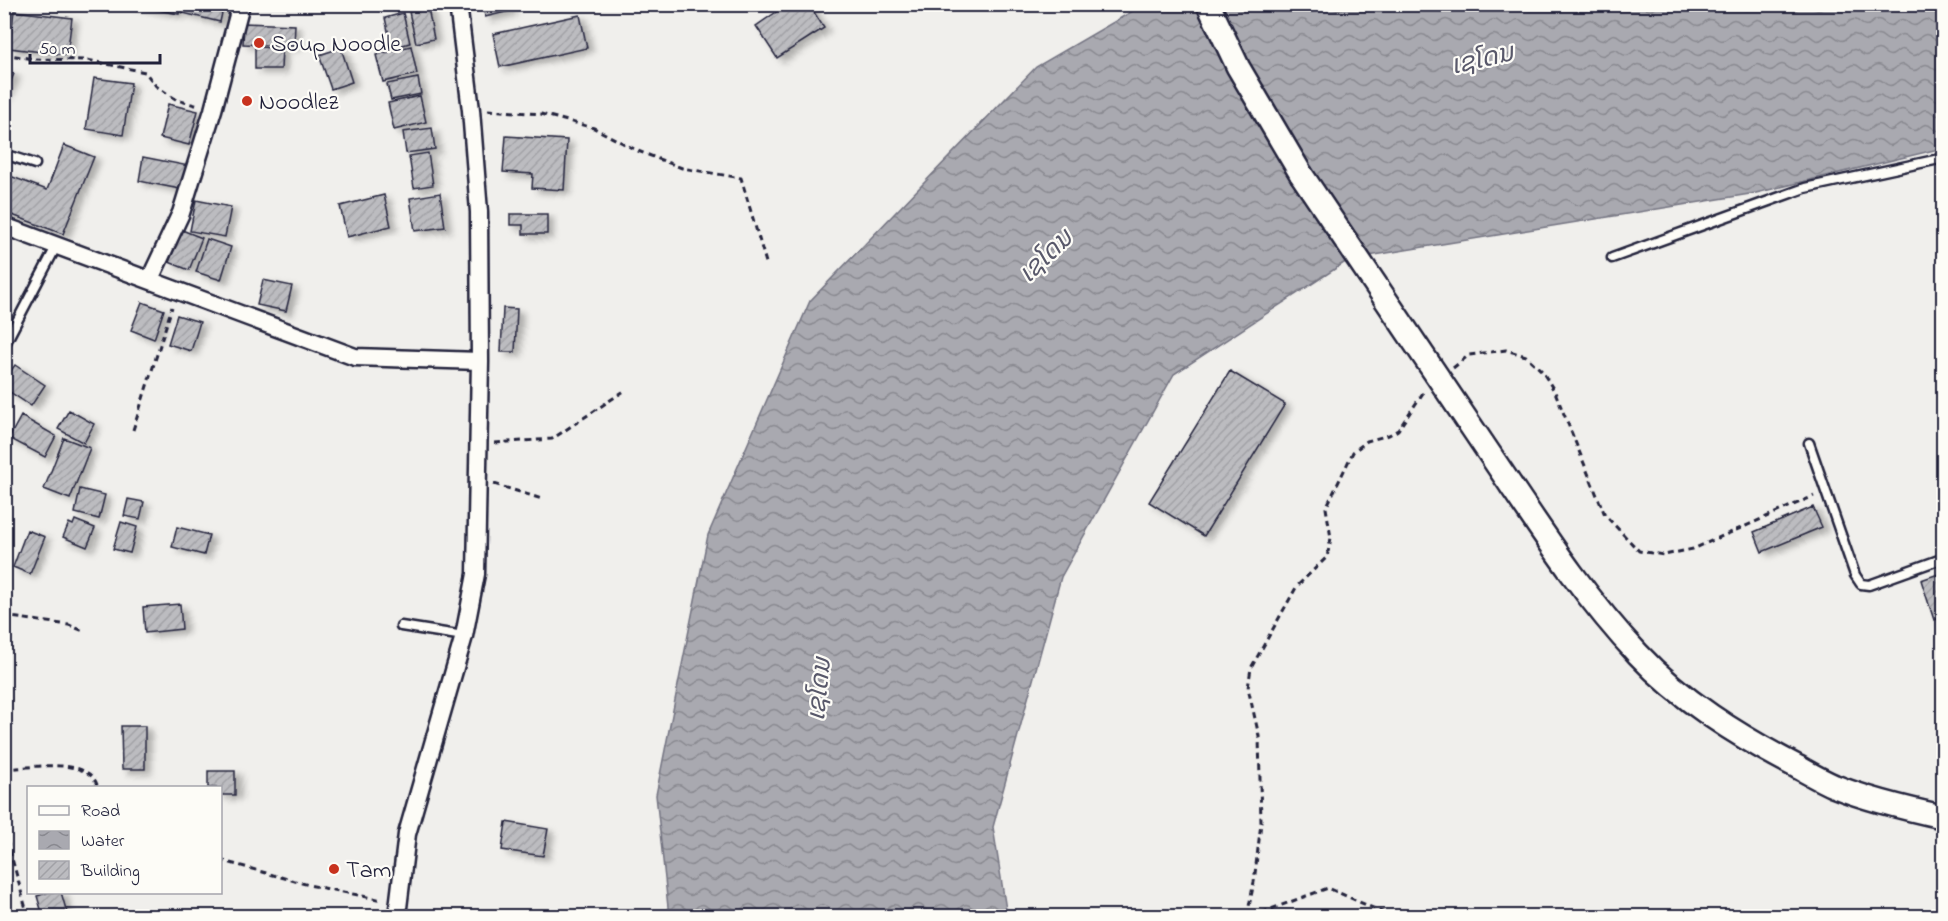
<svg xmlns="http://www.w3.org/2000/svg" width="1948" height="921" font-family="'Indie Flower','Noto Sans Lao',sans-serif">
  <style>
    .water { fill: url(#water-waves); stroke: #737381; stroke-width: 1.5 }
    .building { fill: url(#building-hatch); stroke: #22223b; stroke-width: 1.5; filter: url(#shadow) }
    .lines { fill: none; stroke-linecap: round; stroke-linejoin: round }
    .lane-casing { stroke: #22223b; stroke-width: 13 }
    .street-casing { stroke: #22223b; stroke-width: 21 }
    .secondary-casing { stroke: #22223b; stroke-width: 27 }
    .path { stroke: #22223b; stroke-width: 3; stroke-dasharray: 6 4.5; stroke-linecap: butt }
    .lane { stroke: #fdfcf7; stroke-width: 8 }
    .street { stroke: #fdfcf7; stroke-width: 16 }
    .secondary { stroke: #fdfcf7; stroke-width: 22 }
    .secondary-bridge-casing { stroke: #22223b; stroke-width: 27; stroke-linecap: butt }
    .secondary-bridge { stroke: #fdfcf7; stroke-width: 22 }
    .poi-dot { fill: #c8321e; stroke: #fdfcf7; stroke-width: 2 }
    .labels { text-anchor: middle; stroke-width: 4.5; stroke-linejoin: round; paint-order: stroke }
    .poi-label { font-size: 24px; fill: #22223b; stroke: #fdfcf7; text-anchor: start }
    .water-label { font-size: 26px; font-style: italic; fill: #58586a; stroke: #fdfcf7 }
  </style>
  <defs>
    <pattern id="water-waves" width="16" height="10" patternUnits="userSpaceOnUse" patternTransform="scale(1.5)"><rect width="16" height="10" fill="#a9a9b0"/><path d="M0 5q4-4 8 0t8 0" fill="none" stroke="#898990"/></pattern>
    <pattern id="building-hatch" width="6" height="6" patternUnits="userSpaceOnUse" patternTransform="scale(1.5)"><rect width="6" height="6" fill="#bcbcc0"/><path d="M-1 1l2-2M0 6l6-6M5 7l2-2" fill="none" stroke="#a1a1a6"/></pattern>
    <filter id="shadow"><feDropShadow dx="6" dy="4" stdDeviation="3" flood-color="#0004"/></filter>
  </defs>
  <rect width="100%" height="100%" fill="#f0efec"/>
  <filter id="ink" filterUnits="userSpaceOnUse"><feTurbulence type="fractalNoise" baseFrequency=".0167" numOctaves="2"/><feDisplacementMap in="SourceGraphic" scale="12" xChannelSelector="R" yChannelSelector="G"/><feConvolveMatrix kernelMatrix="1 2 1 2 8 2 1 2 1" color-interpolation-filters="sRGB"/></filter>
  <g filter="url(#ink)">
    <!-- water -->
    <path class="water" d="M1143 5H1943V148L1756 193 1350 259 1174 374 1061 577 993 827 1007 916H669L656 795 708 535 810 301 1036 67Z"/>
    <!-- building -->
    <path class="building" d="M129 4H181L179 14Z
      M185 4H224L220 22 183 13Z
      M483 4H509L510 11 485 17Z
      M788 4H809L824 28 777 58 756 26Z
      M428 8 434 39 416 43 409 12Z
      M14 11 72 18 67 55 9 48Z
      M403 13 410 43 392 48 385 18Z
      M580 15 587 48 500 67 493 34Z
      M244 23 295 25 294 46 243 44Z
      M411 46 417 74 383 82 376 55Z
      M255 47 282 48 281 69H255Z
      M341 48 352 82 331 89 319 55Z
      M4 70 14 74 4 97Z
      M94 78 131 83 123 135 86 129Z
      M418 78 421 94 391 100 387 84Z
      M420 96 426 122 394 130 388 103Z
      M168 104 198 111 189 145 160 138Z
      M432 128 435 149 406 153 403 132Z
      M506 136 567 140 564 190 532 188 533 174 503 172Z
      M64 145 94 157 63 234 4 212 5 174 47 190Z
      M428 153 433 185 414 188 409 156Z
      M143 157 189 166 185 190 139 181Z
      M440 193 445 227 415 231 410 198Z
      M384 195 391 226 347 237 340 206Z
      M196 200 231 207 225 237 190 231Z
      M510 214H547V234H523V225H510Z
      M182 230 202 238 189 270 169 262Z
      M207 239 231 247 221 280 196 272Z
      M263 280 292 286 286 311 257 305Z
      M142 302 164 310 154 339 131 330Z
      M503 308 517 309 515 352H501Z
      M177 315 200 322 191 351 168 344Z
      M15 365 45 385 31 406 4 388V380Z
      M1230 371 1285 404 1204 536 1149 502Z
      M69 410 94 424 84 443 58 429Z
      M21 416 56 436 45 457 9 438Z
      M64 438 90 448 70 499 44 489Z
      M80 489 105 495 99 519 75 513Z
      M128 499 144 502 140 519 124 516Z
      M1813 507 1822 527 1762 552 1754 532Z
      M75 520 95 528 87 547 63 537 69 523 73 525Z
      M121 522 137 527 130 553 113 549Z
      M177 527 209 535 204 555 172 547Z
      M27 530 45 537 30 574 13 567Z
      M1944 572V617L1934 620 1921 580Z
      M180 604 182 629 145 633 143 607Z
      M121 726H145V769H122Z
      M208 771H235V795H220V788H208Z
      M506 822 548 829 543 856 502 850Z
      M49 892H61L67 913 56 916H43L37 896Z"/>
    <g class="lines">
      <defs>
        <path id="lane" d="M4 154 35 164
          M1612 258 1805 188 1944 158
          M4 346 57 245
          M1809 443 1855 575 1861 584 1869 585 1944 558
          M401 626 464 636"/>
        <path id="street" d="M4 226 355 357 480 361
          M150 279 181 213 213 110 241 4
          M397 916 407 834 464 636 476 574 480 361 479 212 471 110 458 4"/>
        <path id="secondary" d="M1208 4 1238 67 1301 174
          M1512 487C1551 545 1590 603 1638 654 1682 701 1737 735 1794 765 1807 772 1820 780 1834 786 1869 800 1907 809 1944 817"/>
      </defs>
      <!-- lane casing -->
      <use href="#lane" class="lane-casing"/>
      <!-- street casing -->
      <use href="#street" class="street-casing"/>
      <!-- secondary casing -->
      <use href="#secondary" class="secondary-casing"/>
      <!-- path -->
      <path class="path" d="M4 54 34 59 87 60 145 72 156 86 177 100 199 106
        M488 110 541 114 594 128 638 151 682 168 741 178 767 266
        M1453 368 1469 355 1506 350 1526 356 1542 371 1555 392 1605 515 1639 551 1664 555 1693 549 1814 496
        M133 430 172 307
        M495 443 552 439 624 391
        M494 484 542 499
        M4 616 69 625 86 632
        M4 769C29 768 91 755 98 788
        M4 830 28 916
        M220 860 309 885 382 900
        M1247 916 1254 882 1261 823 1259 736 1248 688 1251 668 1297 586 1327 557 1331 538 1326 508 1353 452 1367 441 1389 435 1398 430 1425 390
        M1252 916 1328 888 1391 916"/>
      <!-- lane -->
      <use href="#lane" class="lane"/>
      <!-- street -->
      <use href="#street" class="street"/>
      <!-- secondary -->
      <use href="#secondary" class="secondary"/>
      <defs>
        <path id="secondary-bridge" d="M1301 174 1512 487"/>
      </defs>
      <!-- secondary-bridge casing -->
      <use href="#secondary-bridge" class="secondary-bridge-casing"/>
      <!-- secondary-bridge -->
      <use href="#secondary-bridge" class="secondary-bridge"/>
    </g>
  </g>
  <!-- markers -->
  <g class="poi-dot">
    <circle cx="259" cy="43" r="6"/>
    <circle cx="247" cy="101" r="6"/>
    <circle cx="334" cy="869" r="6"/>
  </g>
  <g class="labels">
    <!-- poi labels -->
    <g class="poi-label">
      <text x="271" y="51">Soup Noodle</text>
      <text x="259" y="109">Noodlez</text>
      <text x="346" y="877">Tam</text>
    </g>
    <!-- water labels -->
    <g class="water-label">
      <text transform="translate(1482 58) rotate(-13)" y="9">ເຊໂດນ</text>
      <text transform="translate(1045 255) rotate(-44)" y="9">ເຊໂດນ</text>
      <text transform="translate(818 689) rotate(-84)" y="9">ເຊໂດນ</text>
    </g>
  </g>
  <!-- margin -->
  <rect width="1948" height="921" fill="none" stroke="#fdfcf7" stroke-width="24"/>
  <rect x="12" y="12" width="1924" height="897" fill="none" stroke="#22223b" stroke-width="2" filter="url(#ink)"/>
  <!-- legend -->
  <rect x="27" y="786" width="195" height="108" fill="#fdfcf7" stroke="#a5a5ac" stroke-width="1.5"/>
  <rect x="39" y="806" width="30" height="9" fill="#fdfcf7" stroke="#a5a5ac" stroke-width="1.5"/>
  <text x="81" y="816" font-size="18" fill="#22223b">Road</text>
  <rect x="39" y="831" width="30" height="18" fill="url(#water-waves)" stroke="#a5a5ac" stroke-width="1.5"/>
  <text x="81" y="846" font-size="18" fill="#22223b">Water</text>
  <rect x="39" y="861" width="30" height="18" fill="url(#building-hatch)" stroke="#a5a5ac" stroke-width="1.5"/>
  <text x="81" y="876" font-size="18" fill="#22223b">Building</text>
  <!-- scale -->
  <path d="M30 54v9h130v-9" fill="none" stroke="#22223b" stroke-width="3"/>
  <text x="39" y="54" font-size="18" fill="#22223b" stroke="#fdfcf7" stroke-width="4.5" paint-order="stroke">50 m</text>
</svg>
